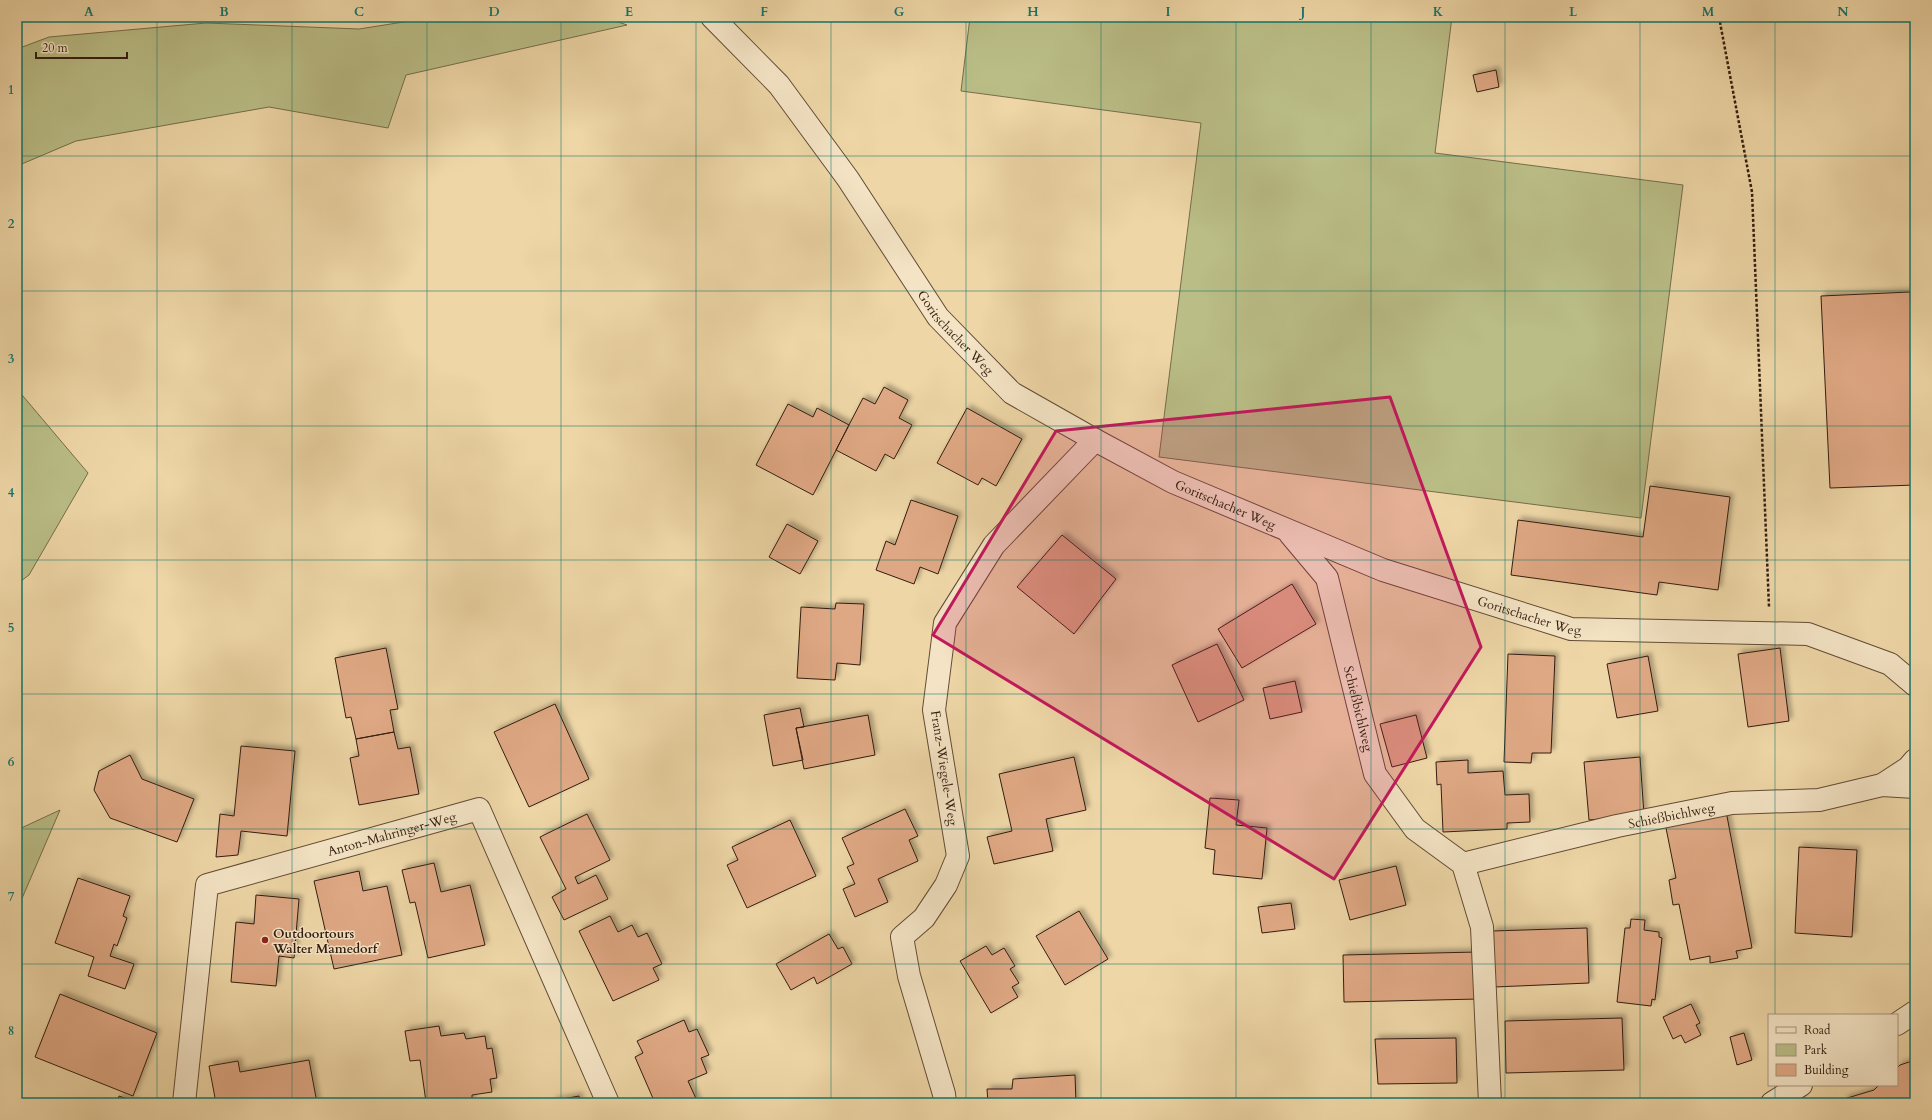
<svg xmlns="http://www.w3.org/2000/svg" width="1932" height="1120" font-family="Cardo,serif">
  <style>
    .green { fill: #babd86; stroke: #766d4a }
    .building { fill: #dfa884; stroke: #331d0f; filter: url(#shadow) }
    .lines { fill: none; stroke-linecap: round; stroke-linejoin: round }
    .street-casing { stroke: #624b35; stroke-width: 24 }
    .path { stroke: #331d0f; stroke-width: 2.5; stroke-dasharray: 3 2; stroke-linecap: butt }
    .street { stroke: #f4e4c5; stroke-width: 22 }
    .marked { fill: #c2185b; fill-opacity: 0.2; stroke: #c2185b; stroke-width: 3; stroke-linejoin: round }
    .grid { fill: none; stroke: #0f766e; stroke-width: 1; stroke-opacity: 0.55 }
    .poi-dot { fill: #8f2418; stroke: #f4e4c5; stroke-width: 1.5 }
    .labels { text-anchor: middle; stroke-width: 3; stroke-linejoin: round; paint-order: stroke }
    .street-label { font-size: 13px; fill: #331d0f; stroke: #f4e4c5 }
    .poi-label { font-size: 13px; font-weight: bold; fill: #331d0f; stroke: #f4e4c5; text-anchor: start }
    .neatline { fill: none; stroke: #0f766e; stroke-width: 1.5 }
    .grid-label { font-size: 13px; text-anchor: middle; font-weight: bold; fill: #0f766e }
  </style>
  <defs>
    <filter id="shadow"><feDropShadow dx="3.5" dy="-3.5" stdDeviation="2" flood-color="#0004"/></filter>
  </defs>
  <rect width="100%" height="100%" fill="#eed6a6"/>
  <filter id="stains"><feTurbulence type="fractalNoise" baseFrequency=".005" numOctaves="4"/><feColorMatrix values="0 0 0 0 .2 0 0 0 0 .09 0 0 0 0 .02 0 0 0 .5 -.17"/></filter>
  <radialGradient id="worn" r=".72"><stop offset=".6" stop-color="#630" stop-opacity="0"/><stop offset="1" stop-color="#630" stop-opacity=".3"/></radialGradient>
  <!-- green -->
  <path class="green" d="M435 17H604L627 25 406 75 388 128 269 107 76 141 17 166V49L49 37 206 23 359 29Z
    M970 17H1452L1435 153 1683 185 1641 518 1159 457 1201 123 961 91Z
    M17 389 88 473 29 575 17 584Z
    M60 810 17 910V830Z"/>
  <!-- building -->
  <path class="building" d="M1496 70 1499 87 1477 92 1473 75Z
    M1910 292 1915 412V485L1830 488 1821 296Z
    M884 387 908 400 899 418 912 425 894 459 885 454 876 471 836 450 863 398 875 404Z
    M788 404 813 417 817 408 849 425 813 495 756 465Z
    M967 408 1022 439 996 486 982 478 978 485 937 463Z
    M1650 486 1730 497 1718 590 1659 582 1657 595 1511 575 1518 520 1643 537Z
    M911 500 958 516 938 574 920 567 914 584 876 570 886 541 895 545Z
    M787 524 818 541 800 574 769 557Z
    M1062 535 1116 579 1074 634 1017 587Z
    M1292 584 1316 624 1242 668 1218 629Z
    M836 603 864 604 860 665 837 663 835 680 797 678 801 607 835 609Z
    M1217 644 1244 700 1198 722 1172 665Z
    M386 648 398 709 390 710 394 732 356 739 351 717 346 718 335 658Z
    M1780 648 1789 721 1748 727 1738 654Z
    M1508 654 1555 656 1551 753H1532L1531 763 1504 762Z
    M1648 656 1658 711 1617 718 1607 664Z
    M1295 681 1302 712 1270 719 1263 688Z
    M555 704 589 779 529 807 494 732Z
    M800 708 804 727 796 728 803 760 773 766 764 715Z
    M868 715 875 755 804 769 796 728Z
    M1416 715 1427 758 1392 767 1380 724Z
    M394 732 398 749 410 747 419 794 359 805 350 758 359 756 356 739Z
    M241 746 295 751 287 836 241 831 238 855 216 857 220 814 234 816Z
    M130 755 142 779 194 799 177 842 110 818 94 790 99 771Z
    M1074 757 1086 810 1046 819 1053 851 994 864 987 837 1012 831 999 774Z
    M1640 757 1644 815 1589 820 1584 762Z
    M1468 760V773L1503 771 1505 795 1529 794 1530 822 1507 823V829L1443 832 1441 784 1437 785 1436 762Z
    M1210 798 1239 800 1236 825 1267 828 1262 879 1213 874 1215 850 1205 848Z
    M905 809 918 836 909 840 918 861 878 879 888 902 855 917 843 889 855 884 847 867 854 864 842 838Z
    M1726 811 1752 948 1736 951 1738 958 1710 963V956L1690 960 1679 904 1673 905 1669 880 1676 878 1665 823Z
    M587 814 610 860 575 877 578 884 596 875 608 899 564 920 552 897 566 889 540 837Z
    M790 820 816 876 747 908 727 865 738 860 732 847Z
    M1799 847 1857 850 1852 937 1795 933Z
    M434 863 441 892 470 885 485 945 428 958 415 902 410 903 402 870Z
    M1396 866 1406 905 1350 920 1339 880Z
    M359 871 363 891 387 886 402 955 334 969 314 881Z
    M78 878 130 896 123 916 127 918 117 946 114 944 110 956 134 964 125 989 88 976 94 957 55 943Z
    M256 895 299 899 294 958 279 956 276 986 231 982 236 922 254 924Z
    M1291 903 1295 929 1262 933 1258 907Z
    M1079 911 1108 959 1065 985 1036 936Z
    M610 916 618 932 632 925 638 937 647 933 662 964 653 968 659 980 613 1001 579 931Z
    M1631 919 1645 920 1644 930 1659 932V937L1662 938 1655 1000 1652 999 1651 1006 1617 1002 1625 928H1630Z
    M1587 928 1589 983 1494 987 1492 931Z
    M829 934 838 949 843 947 852 964 817 984 814 977 791 990 776 964Z
    M986 946 992 955 1004 948 1015 966 1010 969 1019 983 1012 987 1018 997 991 1013 960 961Z
    M1478 952 1479 999 1344 1002 1343 955Z
    M60 994 157 1033 133 1096 35 1057Z
    M1691 1004 1700 1023 1696 1025 1701 1035 1685 1043 1681 1035 1673 1039 1663 1017Z
    M1622 1018 1624 1070 1506 1073 1505 1021Z
    M684 1020 689 1032 697 1029 709 1055 701 1058 707 1073 688 1081 698 1103H655L635 1057 643 1053 637 1041Z
    M439 1026 441 1036 464 1033 466 1039 485 1036 487 1049 492 1048 497 1078 490 1079 492 1092 472 1095V1101L456 1103H435L434 1100 426 1102 420 1060 410 1061 405 1031Z
    M1744 1033 1752 1060 1737 1065 1730 1037Z
    M1456 1038 1457 1083 1378 1084 1375 1039Z
    M309 1060 317 1103H216L209 1066 238 1061 240 1072Z
    M1915 1060V1103H1845L1844 1099 1874 1090 1879 1085H1897V1068L1900 1065Z
    M1075 1075 1076 1103H988L987 1089H1012L1013 1079Z
    M119 1096 138 1103H117Z
    M579 1096 580 1103H553L552 1101Z"/>
  <g class="lines">
    <defs>
      <g id="street">
        <path id="s1" d="M712 17 779 85 848 179 938 317 1012 393 1095 440 1173 482 1383 570 1571 629 1808 634 1890 664 1915 685"/>
        <path id="s2" d="M1290 534 1327 578 1375 774 1415 829 1463 864 1482 927 1490 1103"/>
        <path d="M1882 785 1908 768 1915 760"/>
        <path id="s3" d="M1463 864 1617 826 1732 803 1819 800 1882 785 1915 787"/>
        <path d="M1897 1024 1915 1012"/>
        <path id="s4" d="M184 1103 207 885 479 809 608 1103"/>
        <path d="M945 1103 944 1094 909 976 902 937 924 918 946 885 958 856 934 710 945 623 994 545 1095 440"/>
        <path d="M1772 1103 1801 1085"/>
      </g>
    </defs>
    <!-- street casing -->
    <use href="#street" class="street-casing"/>
    <!-- path -->
    <path class="path" d="M1719 17 1752 192 1769 607"/>
    <!-- street -->
    <use href="#street" class="street"/>
  </g>
  <!-- marked area -->
  <path class="marked" d="M1390 397 1481 647 1334 879 933 635 1056 431Z"/>
  <!-- grid -->
  <path class="grid" d="M157 17V1103M292 17V1103M427 17V1103M561 17V1103M696 17V1103M831 17V1103M966 17V1103M1101 17V1103M1236 17V1103M1371 17V1103M1505 17V1103M1640 17V1103M1775 17V1015M17 156H1915M17 291H1915M17 426H1915M17 560H1915M17 694H1915M17 829H1915M17 964H1915M1775 1085V1103"/>
  <!-- markers -->
  <circle class="poi-dot" cx="265" cy="940" r="4"/>
  <g class="labels">
    <!-- street labels -->
    <g class="street-label">
      <text dy="5" stroke="none"><textPath href="#s1" startOffset="400">Goritschacher Weg</textPath></text>
      <text dy="5" stroke="none"><textPath href="#s1" startOffset="724">Goritschacher Weg</textPath></text>
      <text dy="5" stroke="none"><textPath href="#s1" startOffset="1048">Goritschacher Weg</textPath></text>
      <text dy="5" stroke="none"><textPath href="#s2" startOffset="192">Schießbichlweg</textPath></text>
      <text transform="translate(945 768) rotate(81)" y="5">Franz-Wiegele-Weg</text>
      <text dy="5" stroke="none"><textPath href="#s3" startOffset="214">Schießbichlweg</textPath></text>
      <text dy="5" stroke="none"><textPath href="#s4" startOffset="411">Anton-Mahringer-Weg</textPath></text>
    </g>
    <!-- poi labels -->
    <g class="poi-label">
      <text x="273" y="938">Outdoortours<tspan x="273" dy="15">Walter Mamedorf</tspan></text>
    </g>
  </g>
  <!-- margin -->
  <rect width="1932" height="1120" fill="none" stroke="#eed6a6" stroke-width="44"/>
  <!-- legend -->
  <rect x="1768" y="1014" width="130" height="72" fill="#f4e4c5" stroke="#a7947c"/>
  <rect x="1776" y="1027" width="20" height="6" fill="#f4e4c5" stroke="#a7947c"/>
  <text x="1804" y="1034" font-size="12" fill="#331d0f">Road</text>
  <rect x="1776" y="1044" width="20" height="12" fill="#babd86" stroke="#a7947c"/>
  <text x="1804" y="1054" font-size="12" fill="#331d0f">Park</text>
  <rect x="1776" y="1064" width="20" height="12" fill="#dfa884" stroke="#a7947c"/>
  <text x="1804" y="1074" font-size="12" fill="#331d0f">Building</text>
  <!-- scale -->
  <path d="M36 52v6h91v-6" fill="none" stroke="#331d0f" stroke-width="2"/>
  <text x="42" y="52" font-size="12" fill="#331d0f" stroke="#f4e4c5" stroke-width="3" paint-order="stroke">20 m</text>
  <rect x="22" y="22" width="1888" height="1076" class="neatline"/>
  <g class="grid-label">
    <text x="89" y="16">A</text>
    <text x="224" y="16">B</text>
    <text x="359" y="16">C</text>
    <text x="494" y="16">D</text>
    <text x="629" y="16">E</text>
    <text x="764" y="16">F</text>
    <text x="899" y="16">G</text>
    <text x="1033" y="16">H</text>
    <text x="1168" y="16">I</text>
    <text x="1303" y="16">J</text>
    <text x="1438" y="16">K</text>
    <text x="1573" y="16">L</text>
    <text x="1708" y="16">M</text>
    <text x="1843" y="16">N</text>
    <text x="11" y="94">1</text>
    <text x="11" y="228">2</text>
    <text x="11" y="363">3</text>
    <text x="11" y="497">4</text>
    <text x="11" y="632">5</text>
    <text x="11" y="766">6</text>
    <text x="11" y="901">7</text>
    <text x="11" y="1035">8</text>
  </g>
  <rect width="100%" height="100%" filter="url(#stains)"/>
  <rect width="100%" height="100%" fill="url(#worn)"/>
</svg>
